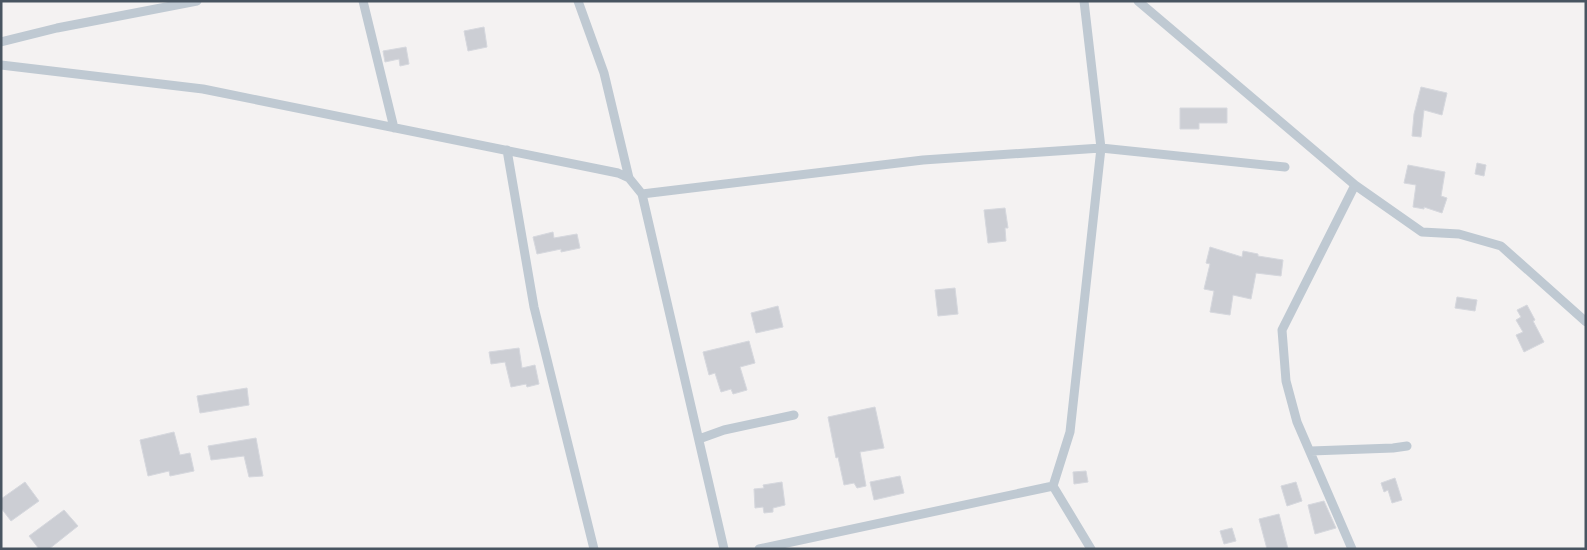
<svg xmlns="http://www.w3.org/2000/svg" width="1587" height="550" font-family="Mulish,sans-serif">
  <style>
    .building { fill: #ccced4; stroke: #d6d8de }
    .lines { fill: none; stroke-linecap: round; stroke-linejoin: round }
    .street { stroke: #bfc9d2; stroke-width: 9 }
  </style>
  <rect width="100%" height="100%" fill="#f4f2f2"/>
  <!-- building -->
  <path class="building" d="M484 27 487 47 468 51 464 31Z
    M406 47 409 64 400 66 399 59 385 62 383 51Z
    M1421 87 1447 93 1442 115 1424 110 1421 137 1412 136 1414 114Z
    M1180 108H1227V123H1199V129H1180Z
    M1477 163 1486 165 1484 176 1475 174Z
    M1408 165 1445 172 1441 196 1447 198 1442 213 1424 207V209L1413 207 1416 185 1404 183Z
    M1005 208 1008 228H1005L1006 241 988 243 984 210Z
    M553 232 554 238 577 234 580 248 561 252V249L537 254 533 237Z
    M1210 247 1242 257 1243 251 1258 254V256L1283 260 1281 276 1256 273 1251 299 1233 295 1230 315 1210 312 1214 291 1204 289 1210 264 1206 263Z
    M955 288 958 314 938 316 935 290Z
    M1457 297 1477 300 1475 311 1455 308Z
    M1527 305 1535 320 1533 321 1544 342 1524 352 1516 335 1523 332 1516 320 1521 317 1517 310Z
    M778 306 783 327 756 333 751 313Z
    M749 341 755 363 740 367 747 390 733 394 731 389 721 392 715 373 709 375 703 352Z
    M519 348 522 368 535 365 539 384 527 387 526 384 511 387 505 362 491 364 489 352Z
    M247 388 249 405 200 413 197 396Z
    M875 407 884 448 860 452 866 486 857 488 854 483 844 485 838 457 836 458 828 417Z
    M174 432 180 455 190 453 194 471 170 476 169 471 148 476 140 440Z
    M256 438 263 476 249 477 244 456 211 460 208 446Z
    M1086 471 1088 482 1074 484 1073 472Z
    M900 476 904 493 874 500 870 482Z
    M1395 478 1402 500 1392 503 1388 490 1384 492 1381 483Z
    M25 482 39 501 11 521 1 508V499Z
    M782 482 785 505 773 508V512L764 513 763 507 755 508 754 489 764 488 763 485Z
    M1296 482 1302 501 1287 506 1281 486Z
    M1324 501 1336 528 1315 534 1308 505Z
    M64 510 78 526 49 549H39L29 536Z
    M1279 514 1288 549H1267L1259 519Z
    M1232 528 1236 541 1224 544 1220 531Z"/>
  <g class="lines">
    <!-- street -->
    <path class="street" d="M363 1 394 128
      M578 1 604 73 629 178
      M1138 1 1355 185 1422 232 1459 234 1501 246 1586 322
      M1 42 57 28 197 1
      M1 65 203 89 618 173 629 178 642 194 724 549
      M507 150 534 307 594 549
      M642 194 923 160 1101 148 1285 167
      M699 439 724 430 794 415
      M1311 451 1393 448 1407 446
      M1053 486 1091 549
      M759 549 1053 486 1070 432 1101 148 1084 1
      M1352 549 1297 422 1286 381 1282 330 1355 185"/>
  </g>
  <!-- border -->
  <rect width="1587" height="550" fill="none" stroke="#485561" stroke-width="5"/>
</svg>
